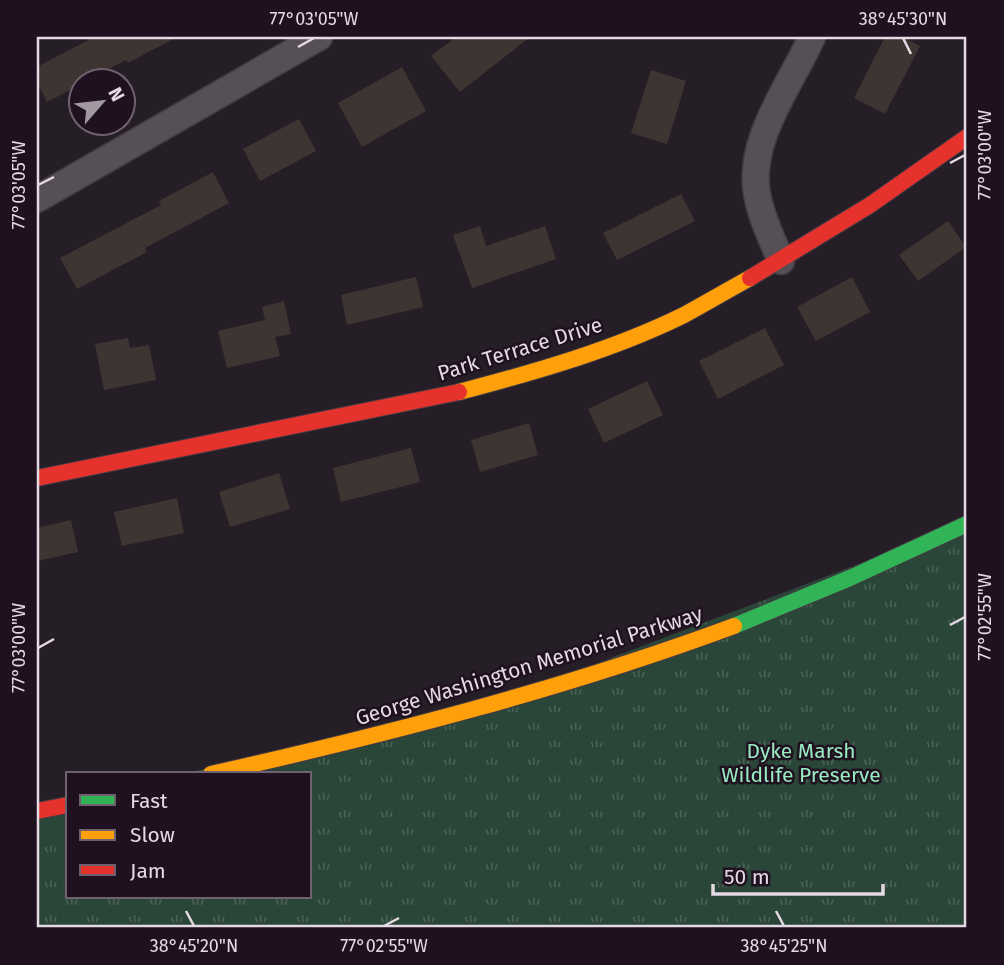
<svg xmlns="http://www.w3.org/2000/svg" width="1004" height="965" font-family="'Fira Sans',sans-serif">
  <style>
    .park { fill: url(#park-tufts) }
    .building { fill: #3e3532 }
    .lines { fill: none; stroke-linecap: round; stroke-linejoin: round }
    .street-casing { stroke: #423a42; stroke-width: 29 }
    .fast-casing { stroke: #423a42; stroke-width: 18 }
    .slow-casing { stroke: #423a42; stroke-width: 18 }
    .jam-casing { stroke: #423a42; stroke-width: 18 }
    .street { stroke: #564f56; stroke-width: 26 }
    .fast { stroke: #30b455; stroke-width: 16 }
    .slow { stroke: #ff9f0a; stroke-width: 16 }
    .jam { stroke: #e5322d; stroke-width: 16 }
    .ticks { fill: none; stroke: #e5d9e4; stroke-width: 2.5 }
    .labels { text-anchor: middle; stroke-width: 5; stroke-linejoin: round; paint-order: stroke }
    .street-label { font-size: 21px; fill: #e5d9e4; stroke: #201120 }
    .park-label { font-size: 21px; fill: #98eac0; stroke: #201120 }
    .neatline { fill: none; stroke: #e5d9e4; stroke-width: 2.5 }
    .ticks-label { font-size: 18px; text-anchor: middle; fill: #e5d9e4 }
  </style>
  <defs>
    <pattern id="park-tufts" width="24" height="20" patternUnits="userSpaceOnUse" patternTransform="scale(1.75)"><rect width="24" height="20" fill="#2a4638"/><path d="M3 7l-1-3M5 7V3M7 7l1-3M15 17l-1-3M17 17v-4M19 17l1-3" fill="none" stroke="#496055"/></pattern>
  </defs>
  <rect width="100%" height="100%" fill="#261e26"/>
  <!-- park -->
  <path class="park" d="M967 523V928H37V808L68 800V897H310V774H182L495 702Z"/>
  <!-- building -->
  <path class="building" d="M94 37H177L128 63 126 60 88 80H80V85L47 102 37 82V67Z
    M456 37H530L460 92 431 56Z
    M885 37H903L920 46 885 114 854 98Z
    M402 67 426 111 362 147 338 103Z
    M651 70 686 81 667 144 631 133Z
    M299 119 316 151 260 181 243 149Z
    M213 172 229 203 145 248 147 252 77 289 60 258 161 205 159 201Z
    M681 194 695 221 617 260 603 233Z
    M948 221 966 247 918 281 899 255Z
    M480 226 486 246 545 226 556 259 472 288 453 235Z
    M416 277 423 307 347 325 341 295Z
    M852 277 870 312 816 341 797 307Z
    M284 301 291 334 275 337 280 356 227 368 218 331 265 320 262 307Z
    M765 328 784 365 718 399 699 361Z
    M128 338 130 348 149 345 156 380 104 390 95 344Z
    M647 381 663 415 604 443 588 409Z
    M529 423 538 455 480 472 471 440Z
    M411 448 420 482 341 502 333 468Z
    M279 473 290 509 230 527 219 492Z
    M177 498 184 533 122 546 114 512Z
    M71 520 78 552 37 561V528Z"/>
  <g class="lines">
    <defs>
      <path id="street" d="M37 199 319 37
        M781 261C772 239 761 217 757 194 747 140 791 84 812 37"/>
      <path id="fast" d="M734 626 850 578 967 524"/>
      <path id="slow" d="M459 392C535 372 613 350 684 315 706 303 728 290 750 278
        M211 774C388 734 564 689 734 626"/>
      <path id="jam" d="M750 278 870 205 967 137
        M37 478 459 392
        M37 811 68 805"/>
    </defs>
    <!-- street casing -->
    <use href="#street" class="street-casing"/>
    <!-- fast casing -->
    <use href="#fast" class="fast-casing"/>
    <!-- slow casing -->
    <use href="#slow" class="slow-casing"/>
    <!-- jam casing -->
    <use href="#jam" class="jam-casing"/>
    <!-- street -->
    <use href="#street" class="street"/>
    <!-- fast -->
    <use href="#fast" class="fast"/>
    <!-- slow -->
    <use href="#slow" class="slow"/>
    <!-- jam -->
    <use href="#jam" class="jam"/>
  </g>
  <!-- ticks -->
  <path class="ticks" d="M903 38 911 54M298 47 314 38M950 163 965 155M38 185 54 177M950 625 965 617M38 648 54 639M186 911 194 926M776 911 784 926M384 926 399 918"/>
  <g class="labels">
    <!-- street labels -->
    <g class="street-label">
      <text transform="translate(520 349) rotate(-17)" y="7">Park Terrace Drive</text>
      <text transform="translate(529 666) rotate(-17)" y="7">George Washington Memorial Parkway</text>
    </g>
    <!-- park labels -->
    <g class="park-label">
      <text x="801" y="758">Dyke Marsh<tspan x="801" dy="24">Wildlife Preserve</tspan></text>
    </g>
  </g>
  <!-- border -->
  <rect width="1004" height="965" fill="none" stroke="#201120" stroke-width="77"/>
  <!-- legend -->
  <rect x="66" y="772" width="245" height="126" fill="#201120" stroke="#6f616e" stroke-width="2"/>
  <rect x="80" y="795" width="35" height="10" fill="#30b455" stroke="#6f616e" stroke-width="2"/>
  <text x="130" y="808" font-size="21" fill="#e5d9e4">Fast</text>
  <rect x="80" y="830" width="35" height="10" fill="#ff9f0a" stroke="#6f616e" stroke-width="2"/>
  <text x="130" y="842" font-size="21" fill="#e5d9e4">Slow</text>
  <rect x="80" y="865" width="35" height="10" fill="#e5322d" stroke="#6f616e" stroke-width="2"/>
  <text x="130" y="878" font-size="21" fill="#e5d9e4">Jam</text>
  <!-- north arrow -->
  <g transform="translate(102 102) rotate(62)"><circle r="33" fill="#201120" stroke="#6f616e" stroke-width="2"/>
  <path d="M0-5L12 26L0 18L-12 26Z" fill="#a298a2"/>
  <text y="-10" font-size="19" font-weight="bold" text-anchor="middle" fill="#e5d9e4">N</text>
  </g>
  <!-- scale -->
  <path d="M713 884v10h170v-10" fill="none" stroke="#e5d9e4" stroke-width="3.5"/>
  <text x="724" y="884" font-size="21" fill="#e5d9e4" stroke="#201120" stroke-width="5" paint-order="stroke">50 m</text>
  <rect x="38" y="38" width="927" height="888" class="neatline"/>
  <g class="ticks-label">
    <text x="314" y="25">77°03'05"W</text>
    <text x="903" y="25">38°45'30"N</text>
    <text transform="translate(985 155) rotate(-90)" y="6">77°03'00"W</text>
    <text transform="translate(19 185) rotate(-90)" y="6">77°03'05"W</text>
    <text transform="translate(985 617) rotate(-90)" y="6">77°02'55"W</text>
    <text transform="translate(19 648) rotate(-90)" y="6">77°03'00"W</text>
    <text x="194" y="952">38°45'20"N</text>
    <text x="384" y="952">77°02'55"W</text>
    <text x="784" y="952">38°45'25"N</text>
  </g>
</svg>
